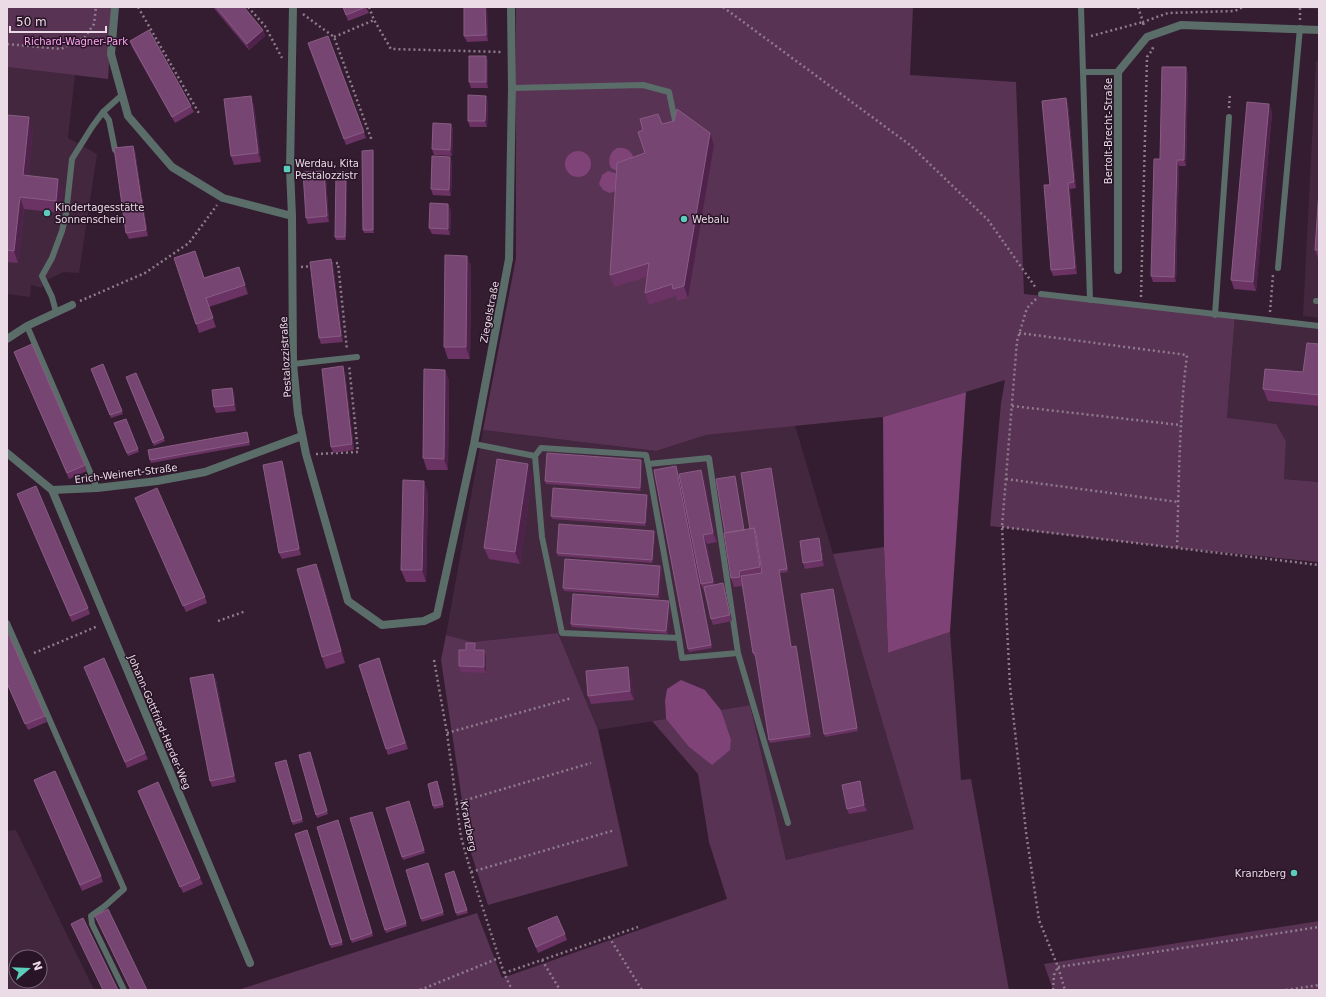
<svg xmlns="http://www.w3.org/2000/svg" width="1326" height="997" font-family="'DejaVu Sans',sans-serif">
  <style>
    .built { fill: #43273f; fill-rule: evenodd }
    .green { fill: #593354 }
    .forest { fill: #7e4277 }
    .water { fill: #7f4378 }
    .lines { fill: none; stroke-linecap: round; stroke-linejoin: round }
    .path { stroke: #8e7b8b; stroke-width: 2.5; stroke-dasharray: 2 3; stroke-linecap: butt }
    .lane { stroke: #5b6d69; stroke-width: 6 }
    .street { stroke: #5b6d69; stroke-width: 8 }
    .wall { fill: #6a3364 }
    .shaded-wall { fill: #4e224a }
    .building { fill: #774572; stroke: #895c84 }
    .poi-dot { fill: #5bcebb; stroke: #291427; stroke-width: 1.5 }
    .labels { text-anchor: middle; stroke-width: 3; stroke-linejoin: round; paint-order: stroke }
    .park-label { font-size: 10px; fill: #fea6f2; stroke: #291427 }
    .street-label { font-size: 10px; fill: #eadbe7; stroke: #291427 }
    .poi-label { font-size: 10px; fill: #eadbe7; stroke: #291427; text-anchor: start }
  </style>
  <rect width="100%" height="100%" fill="#341d31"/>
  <!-- built -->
  <path class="built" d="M1240 7H1319V9Z
    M1319 60V318L1303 316 1316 61Z
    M7 67 75 75 68 138 97 154 79 273 64 272 44 281 42 288 31 285 30 297 7 294Z
    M1235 315 1319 324V482L1284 479 1286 441 1227 419Z
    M795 425 914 829 786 860 750 705 721 710 705 690 665 701 666 719 598 730 558 633 471 642 446 635 483 430 656 451 706 435Z
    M16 830 94 990H7V831ZM16 957H40V981H16Z"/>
  <!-- green -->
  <path class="green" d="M7 7H113L108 79 7 67Z
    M516 7H913L910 75 1016 82 1024 294 1235 315 1227 418 1276 424 1286 441 1284 479 1319 482V562L1177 548 1178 534 1176 548 990 526 1001 403 1005 380 883 417 706 435 656 451 483 430 516 258Z
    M884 547 888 653 950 632 961 780 971 779 1009 990H238L477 913 502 978 727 899 709 842 698 774 652 721 666 719 688 746 731 739 721 710 750 705 786 860 914 829 833 554Z
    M558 633 598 730 628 866 488 905 469 847 441 660 446 635 472 642Z
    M1319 921V990H1053L1044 964Z"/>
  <!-- forest -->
  <path class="forest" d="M966 392 950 632 888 653 884 547 883 417Z"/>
  <!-- water -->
  <path class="water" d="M617 148C626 147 633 151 634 161L620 173 611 168C607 160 610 152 617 148Z
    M565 164a13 13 0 1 1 26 0a13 13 0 1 1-26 0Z
    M608 171 615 173 618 175 616 191 610 193 603 190 599 184 602 175Z
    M681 680 705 690 721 710 731 739 730 750 712 765 688 746 666 719 665 701 667 689Z"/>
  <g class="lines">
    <!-- path -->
    <path class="path" d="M138 7 200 115
      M248 7 265 26 282 58
      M369 7 374 20 391 49 503 52
      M723 7 910 145 988 220 1036 288
      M1138 7 1143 22 1168 13 1235 11 1243 7
      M303 14 334 37 372 141
      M1300 20V7
      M1091 36 1143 22 1144 27
      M334 37 374 20
      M7 44 61 49 85 37 94 24 96 7
      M1229 108 1230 93
      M331 264 338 263 347 350
      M301 267 314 266
      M1141 297 1147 57 1153 49 1152 47
      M1036 299 1027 308 1017 341 1002 527 1010 686 1026 832 1039 920 1058 967 1065 990
      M80 301 145 273 189 243 217 205
      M1270 312 1273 275
      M1019 333 1187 355C1179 419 1179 483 1177 548
      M1012 406 1180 425
      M316 454 358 452 349 365
      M1006 479 1178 502
      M1002 527 1319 565
      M218 621 246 611
      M34 653 98 626
      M434 660 447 733 461 837 471 872 504 973 512 990
      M447 733 572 698
      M456 803 591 763
      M471 872 615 830
      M609 937 642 990
      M542 960 560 990
      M1058 967 1319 927
      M504 973 638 927
      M420 990 499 958
      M1053 990 1054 975 1058 967
      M1286 990 1319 985"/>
    <!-- lane -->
    <path class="lane" d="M1081 7 1090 300
      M1083 72H1118
      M512 88 643 85 669 92 676 125
      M115 150 109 120 103 112 122 95
      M1278 268 1300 28
      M1041 294 1319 326
      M1316 301H1319
      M56 312 52 297 42 276 52 258 62 231 66 214 72 159 92 127 103 112
      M1215 315 1229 117
      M27 326 97 488
      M293 364 357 357
      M474 444 535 456 542 537 562 633 679 638 648 464 709 458 738 653 788 823
      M535 456 541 448 646 455 648 464
      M7 623 124 889 105 906 91 916 92 924 124 990
      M679 638 682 658 738 653"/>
    <!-- street -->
    <path class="street" d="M115 7 111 54 128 116 172 167 223 198 292 216
      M293 7 290 169 292 216 293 364 298 414 306 454 348 601 382 625 424 621 437 615 474 444 509 259 512 88 511 7
      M1118 270V72L1147 37 1181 25 1319 30
      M7 339 27 326 72 305
      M7 453 52 490 97 488 157 481 205 472 302 436
      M52 490 250 963"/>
  </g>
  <!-- wall -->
  <path class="wall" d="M213 7H244L263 30 265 36 249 50Z
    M343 7H366L369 13 348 21Z
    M487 7 488 41 467 42 464 36Z
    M130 41 191 106 194 112 175 123 132 47Z
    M308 43 364 132 366 138 346 145Z
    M486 56 488 62V88H471L469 82Z
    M1188 73 1186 166H1179L1176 282H1153L1151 276 1160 159Z
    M1066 98 1068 104 1076 188 1070 189 1077 274 1053 276 1051 270 1050 185Z
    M488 102 487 127H470L468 121Z
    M1269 104 1272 113 1256 291 1234 289 1231 280Z
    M254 105 261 162 234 165 231 156Z
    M7 115 33 129 28 176 58 179 63 190 60 213 24 209 18 263 7 262Z
    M451 124 453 130 452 156 434 155 432 149Z
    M662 124 710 133 714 145 688 298 677 301 676 296 649 305 645 293 647 277 614 287 610 275 645 153Z
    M133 146 135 151 148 236 129 239 126 233Z
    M374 153V233H364L363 230Z
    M452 163 451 196 433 195 431 189Z
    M324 171 326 177 329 222 308 224 306 218Z
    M346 172 347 175 346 240H336L335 237Z
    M1319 190V261L1315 250Z
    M451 210 450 235 432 234 429 228Z
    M467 256 471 267 470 359H448L444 347Z
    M331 259 333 265 343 342 321 344 319 338Z
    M239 267 248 294 209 307 216 327 199 333 196 324 204 278Z
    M1319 344V406L1268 401 1263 389 1303 372Z
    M14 352 85 465 87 471 69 479Z
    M103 364 123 414 111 418 91 369Z
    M445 370 449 381 448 470H427L423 458Z
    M345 372 354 450 333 453 331 447Z
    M136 373 165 441 154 446 126 377Z
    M232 388 234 394 236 411 216 413 214 407Z
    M126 419 139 452 128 456 114 423Z
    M247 432 250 445 151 463 150 460Z
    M641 460 642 463 641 491 546 484 545 481Z
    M282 461 284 467 301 555 282 559 279 553Z
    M678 469 712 648 689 652 688 649Z
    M701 470 704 478 717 542 707 544 715 585 723 583 725 589 732 621 713 625 711 619 705 593 701 584Z
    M772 471 788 572 780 573 792 647 797 649 811 737 770 743 769 740 756 656H754L753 653 742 586 734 587 731 578 725 533 736 479 744 530 750 529Z
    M532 475 520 564 489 559 484 548Z
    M428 493 426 582H406L401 570Z
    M17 494 88 608 90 614 72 622Z
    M135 498 205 597 207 603 186 612Z
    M648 498 646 526 552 519 551 516Z
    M654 531 655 534 653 563 558 556 557 553Z
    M819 538 821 544 824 566 805 569 803 563Z
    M316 564 321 576 345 663 326 669 322 657Z
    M662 569 660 598 564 591 563 588Z
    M834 592 858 731 825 737 824 734Z
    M669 601 670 604 668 634 572 627 571 624Z
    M7 631 47 722 28 730 7 684Z
    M475 643 477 650H484L486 656V673L461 672 459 666 466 650Z
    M379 658 408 749 388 755 386 749Z
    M84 667 145 753 148 759 127 768Z
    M213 674 216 680 236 782 212 787 210 781Z
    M631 676 634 700 591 704 588 696Z
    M310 752 328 814 317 818 299 755Z
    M287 763 303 822 293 825 292 822Z
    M34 780 101 876 103 882 82 891Z
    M437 781 444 807 434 809 433 806Z
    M860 781 862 787 867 811 849 814 847 809Z
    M138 791 200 878 203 884 183 893Z
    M409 801 425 853 403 860 386 808Z
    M372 812 407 926 386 933 350 818Z
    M338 820 373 936 352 943 317 827Z
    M307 830 343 945 331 948 295 834Z
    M428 863 444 915 422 922 406 870Z
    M454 871 468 913 457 916 445 874Z
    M528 928 565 934 567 940 538 953Z"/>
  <!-- shaded-wall -->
  <path class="shaded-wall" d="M485 7H487L488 41 486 35Z
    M263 30 265 36 249 50 247 44Z
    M486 56 488 62V88L486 82Z
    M1186 67 1188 73 1186 166 1184 160Z
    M251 96 254 105 261 162 258 153Z
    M486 96 488 102 487 127 485 121Z
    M1066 98 1068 104 1076 188 1074 182Z
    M1269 104 1272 113 1256 291 1253 282Z
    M29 117 33 129 27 187 23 175Z
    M451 124 453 130 452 156 450 150Z
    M710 133 714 145 688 298 684 286Z
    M133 146 135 151 148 236 146 230Z
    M373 150 374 153V233L373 230Z
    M450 157 452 163 451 196 449 190Z
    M1177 160 1179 166 1176 282 1174 277Z
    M324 171 326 177 329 222 327 216Z
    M346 172 347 175 346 240 345 237Z
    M58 179 63 190 60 213 56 201Z
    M1068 183 1070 189 1077 274 1075 268Z
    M20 197 24 209 18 263 14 251Z
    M448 204 451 210 450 235 448 229Z
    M467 256 471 267 470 359 466 347Z
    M331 259 333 265 343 342 341 336Z
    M343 366 345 372 354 450 352 444Z
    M445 370 449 381 448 470 444 459Z
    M232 388 234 394 236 411 234 405Z
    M641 460 642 463 641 491 640 488Z
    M282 461 284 467 301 555 299 549Z
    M528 464 532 475 520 564 515 552Z
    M676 466 678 469 712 648 711 645Z
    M771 468 772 471 788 572 787 569Z
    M701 470 704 478 717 542 713 533Z
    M735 476 736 479 746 539 745 536Z
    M424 481 428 493 426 582 422 570Z
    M647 495 648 498 646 526 645 523Z
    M754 528 757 537 763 576 760 567Z
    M654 531 655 534 653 563 652 560Z
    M703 535 707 544 716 591 713 582Z
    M819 538 821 544 824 566 822 560Z
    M316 564 321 576 345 663 341 651Z
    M660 566 662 569 660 598 658 595Z
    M779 570 780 573 792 650 791 647Z
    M739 571 742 579 743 586 740 577Z
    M723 583 725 589 732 621 730 615Z
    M833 589 834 592 858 731 857 728Z
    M669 601 670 604 668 634 666 631Z
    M475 643 477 649 478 656 475 650Z
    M796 646 797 649 811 737 810 734Z
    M484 650 486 656V673L484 667Z
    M628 667 631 676 634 700 630 691Z
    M213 674 216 680 236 782 234 776Z
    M860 781 862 787 867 811 864 805Z"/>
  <!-- building -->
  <path class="building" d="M216 7H244L263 30 247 44Z
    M343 7H366L346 15Z
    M464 7H485L486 35 464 36Z
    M149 30 191 106 172 117 130 41Z
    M328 36 364 132 344 139 308 43Z
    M469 56H486V82H469Z
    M1162 67H1186L1184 160H1177L1174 277 1151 276 1154 159H1160Z
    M468 95 486 96 485 121H468Z
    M251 96 258 153 231 156 224 99Z
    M1066 98 1074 182 1068 183 1075 268 1051 270 1044 185H1050L1042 101Z
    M1247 102 1269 104 1253 282 1231 280Z
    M677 109 710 133 684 286 673 289 672 284 645 293 649 263 610 275 617 163 645 153 638 132 643 130 640 119 658 114 662 124 674 121Z
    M7 115 29 117 23 175 58 179 56 201 20 197 14 251 7 250Z
    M433 123 451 124 450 150 432 149Z
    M133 146 146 230 126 233 114 148Z
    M373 150V230H363L362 151Z
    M432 156 450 157 449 190 431 189Z
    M324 171 327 216 306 218 303 172Z
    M336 172H346L345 237H335Z
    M1319 190V250H1315Z
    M430 203 448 204V229L429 228Z
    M195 251 204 278 239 267 245 285 206 298 213 318 196 324 174 258Z
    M445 255 467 256 466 347H444Z
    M331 259 341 336 319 338 310 262Z
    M1307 343 1319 344V395L1263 389 1265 369 1303 372Z
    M32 344 85 465 67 473 14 352Z
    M103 364 122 411 110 415 91 369Z
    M343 366 352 444 331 447 322 369Z
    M424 369 445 370 444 459 423 458Z
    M136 373 164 438 153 443 126 377Z
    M232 388 234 405 214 407 212 390Z
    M126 419 138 449 127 453 114 423Z
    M247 432 249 442 150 460 148 450Z
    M547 453 641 460 640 488 545 481Z
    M497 459 528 464 515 552 484 548Z
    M282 461 299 549 279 553 263 465Z
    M676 466 711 645 688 649 654 470Z
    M771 468 787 569 779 570 791 647 796 646 810 734 769 740 755 653H753L741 576 762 573 756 534 754 528 750 529 741 473Z
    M701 470 713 533 703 535 713 582 701 584 679 474Z
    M735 476 744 530 725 533 716 479Z
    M403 480 424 481 422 570H401Z
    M36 486 88 608 70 616 17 494Z
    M157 488 205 597 183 606 135 498Z
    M553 488 647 495 645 523 551 516Z
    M559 524 654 531 652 560 557 553Z
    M754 528 760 567 739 571 740 577 731 578 724 533Z
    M819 538 822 560 803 563 800 541Z
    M565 559 660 566 658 595 563 588Z
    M316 564 341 651 322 657 297 569Z
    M723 583 730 615 711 619 704 587Z
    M833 589 857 728 824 734 801 594Z
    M573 594 669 601 666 631 571 624Z
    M7 631 45 716 25 724 7 683Z
    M466 643H475V650H484V667L459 666V650H466Z
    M104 658 145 753 125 762 84 667Z
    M379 658 405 743 386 749 359 665Z
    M628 667 630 691 588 696 586 671Z
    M213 674 234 776 210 781 190 678Z
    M310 752 327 811 316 815 299 755Z
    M286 760 302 819 292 822 275 763Z
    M55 771 101 876 80 885 34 780Z
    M437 781 443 804 433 806 428 784Z
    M860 781 864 805 847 809 842 785Z
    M158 782 200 878 180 887 138 791Z
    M409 801 424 850 402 857 386 808Z
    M372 812 406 923 385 930 350 818Z
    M338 820 372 933 351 940 317 827Z
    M307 830 342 942 330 945 295 834Z
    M428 863 443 912 421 919 406 870Z
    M454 871 467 910 456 913 445 874Z
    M108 909 147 990H131L95 916Z
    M557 916 565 934 536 947 528 928Z
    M83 918 118 990H103L71 924Z"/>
  <!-- markers -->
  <g class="poi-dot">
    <rect x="283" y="165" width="8" height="8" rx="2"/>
    <circle cx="47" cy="213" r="4"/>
    <circle cx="684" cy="219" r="4"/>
    <circle cx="1294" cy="873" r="4"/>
  </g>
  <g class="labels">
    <!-- park labels -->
    <g class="park-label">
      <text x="76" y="45">Richard-Wagner-Park</text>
    </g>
    <!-- street labels -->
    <g class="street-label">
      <text transform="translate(1108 131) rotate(-90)" y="4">Bertolt-Brecht-Straße</text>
      <text transform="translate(489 312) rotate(-79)" y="4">Ziegelstraße</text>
      <text transform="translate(285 357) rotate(-93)" y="4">Pestalozzistraße</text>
      <text transform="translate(126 473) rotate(-7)" y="4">Erich-Weinert-Straße</text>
      <text transform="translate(160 722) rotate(67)" y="4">Johann-Gottfried-Herder-Weg</text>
      <text transform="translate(469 826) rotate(79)" y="4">Kranzberg</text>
    </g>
    <!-- poi labels -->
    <g class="poi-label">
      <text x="295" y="167">Werdau, Kita<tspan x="295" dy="12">Pestalozzistr</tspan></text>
      <text x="55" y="211">Kindertagesstätte<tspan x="55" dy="12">Sonnenschein</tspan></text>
      <text x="692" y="223">Webalu</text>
      <text x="1286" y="877" text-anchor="end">Kranzberg</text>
    </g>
  </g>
  <!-- border -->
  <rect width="1326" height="997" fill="none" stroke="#eadbe7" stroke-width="16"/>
  <!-- north arrow -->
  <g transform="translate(28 969) rotate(71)"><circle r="19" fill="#291427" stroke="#766474"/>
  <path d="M0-3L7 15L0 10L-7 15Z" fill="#5bcebb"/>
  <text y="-6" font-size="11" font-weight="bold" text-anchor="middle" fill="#eadbe7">N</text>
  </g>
  <!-- scale -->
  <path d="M10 26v6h96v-6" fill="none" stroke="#eadbe7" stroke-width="2"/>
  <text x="16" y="26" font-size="12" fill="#eadbe7" stroke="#291427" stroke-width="3" paint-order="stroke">50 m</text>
</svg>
